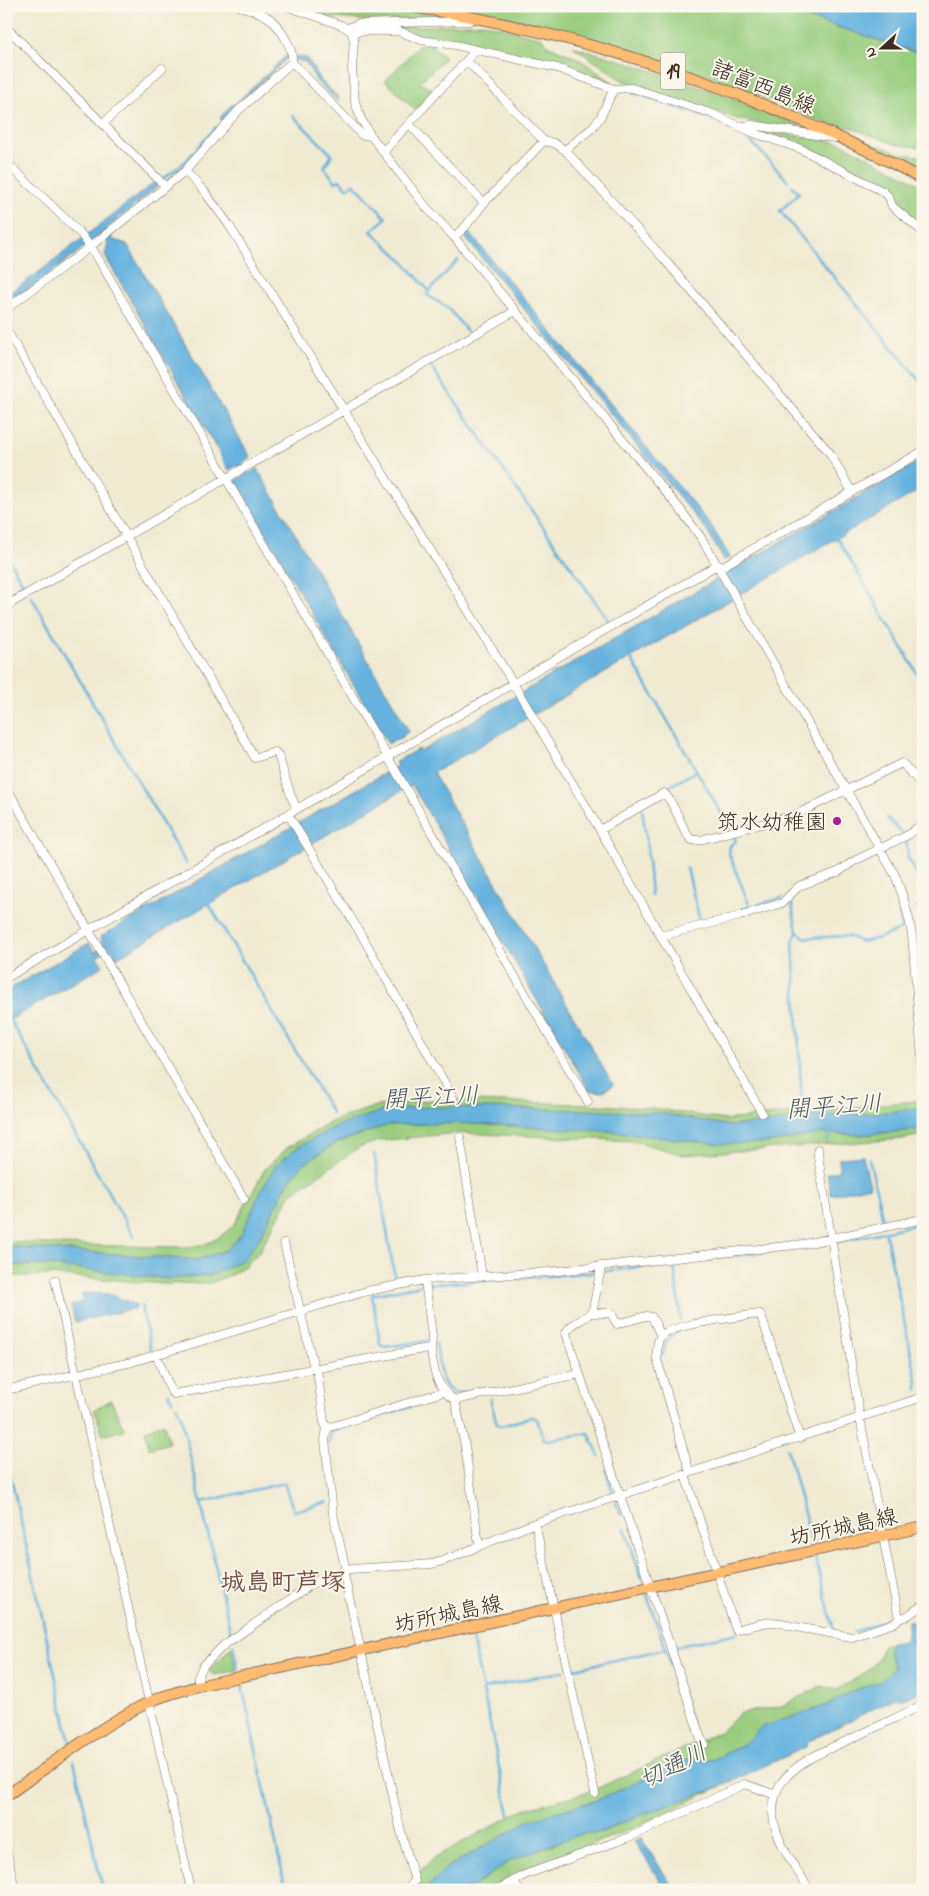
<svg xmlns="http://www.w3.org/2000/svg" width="929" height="1896" font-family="'Indie Flower','Klee One',sans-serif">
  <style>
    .green { fill: #99cd7e; stroke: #6a7c4e }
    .water { fill: #65b2df; stroke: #506e7e }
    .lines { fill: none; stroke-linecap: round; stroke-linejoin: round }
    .stream { stroke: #65b2df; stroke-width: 2.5 }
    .minor-casing { stroke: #7a6d5d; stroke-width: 9 }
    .major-casing { stroke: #7a6d5d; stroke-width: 12 }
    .minor { stroke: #fff; stroke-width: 8 }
    .major { stroke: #ffbb71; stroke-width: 10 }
    .poi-dot { fill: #b5179e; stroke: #fbf7ec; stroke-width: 2 }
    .labels { text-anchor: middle; stroke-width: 4; stroke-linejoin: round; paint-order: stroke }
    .shield { fill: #fbf7ec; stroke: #75685c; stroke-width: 1 }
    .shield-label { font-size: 21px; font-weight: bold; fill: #3b2a1e }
    .street-label { font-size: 22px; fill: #3b2a1e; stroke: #fbf7ec }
    .poi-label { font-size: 22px; fill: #3b2a1e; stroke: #fbf7ec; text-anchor: end }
    .water-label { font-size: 24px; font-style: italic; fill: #4a5a62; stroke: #fbf7ec }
    .quarter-label { font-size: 25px; font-weight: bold; fill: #764f46; stroke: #fbf7ec }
  </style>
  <rect width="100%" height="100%" fill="#fbf7ec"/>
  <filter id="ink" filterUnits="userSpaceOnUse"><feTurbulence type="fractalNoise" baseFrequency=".02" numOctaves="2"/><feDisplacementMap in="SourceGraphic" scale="10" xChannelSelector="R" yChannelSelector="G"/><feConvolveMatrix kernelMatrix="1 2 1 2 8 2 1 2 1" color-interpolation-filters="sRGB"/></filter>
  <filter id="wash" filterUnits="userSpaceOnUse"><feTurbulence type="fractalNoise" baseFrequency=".0096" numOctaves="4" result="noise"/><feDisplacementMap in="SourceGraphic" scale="20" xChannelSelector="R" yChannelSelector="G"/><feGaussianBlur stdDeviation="1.12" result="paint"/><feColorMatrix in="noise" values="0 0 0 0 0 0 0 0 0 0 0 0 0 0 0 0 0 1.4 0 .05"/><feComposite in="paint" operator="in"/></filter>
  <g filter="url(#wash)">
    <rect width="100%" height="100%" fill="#f0ead2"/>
    <!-- green -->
    <path class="green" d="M302 6H365L459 17 378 21 330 18Z
      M447 6H773L915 52 923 56V148L895 144 849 127 829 125 757 94 646 55 479 11Z
      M484 23 542 38 547 45 579 59 612 82 569 67 457 42 417 35 406 29H368Z
      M420 44H431L445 58 419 83 435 90 415 110 385 81Z
      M572 46C657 70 739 100 820 134L741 120 625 82Z
      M753 129 841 143 912 180 923 187V227L894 201 891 189 806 146Z
      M849 136 900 153 923 157V174Z
      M431 1100 587 1104 659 1109 725 1120 923 1100V1107L890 1112 803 1117 777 1122 730 1126 660 1113 582 1110 430 1107 385 1110 337 1126 298 1147 260 1193 241 1235 226 1250 197 1260 15 1247 6 1248V1241L62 1245 188 1247 206 1244 220 1237 234 1225 265 1169 288 1147 333 1121 376 1106Z
      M456 1123 608 1131 660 1137 767 1143 825 1133 860 1135 923 1129V1135L903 1139 683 1155 634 1141 459 1133 379 1141 360 1147 291 1194 260 1251 246 1265 233 1274 210 1283 163 1284 51 1275 6 1277V1265H45L170 1279 259 1239 287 1184 303 1164 336 1143 388 1125Z
      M111 1400 125 1430 103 1435 94 1410Z
      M164 1423 169 1443 149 1449 145 1430Z
      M920 1617 923 1618V1642L916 1644 912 1641 915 1634 914 1623Z
      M892 1643 888 1651 894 1668 880 1682 852 1691 828 1705 761 1727 744 1744 713 1760 689 1759 597 1800 530 1820 446 1868 425 1890H411L418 1885V1873L435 1857 524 1809 591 1791 720 1732 740 1713 780 1707 821 1686 836 1690C857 1678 877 1670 883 1645Z
      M231 1647 236 1671 213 1675 209 1671Z
      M719 1787 629 1830 516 1873 489 1890H467L512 1860 580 1834 602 1832 628 1820Z"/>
    <!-- water -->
    <path class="water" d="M773 6H923V56L915 52Z
      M287 55 307 58 320 80 339 98 338 101 317 82 306 62 287 58 235 108 224 121H222L220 118 231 105H234Z
      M156 181 159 185 106 229 114 240 127 244 251 458 242 463 248 474 257 468 409 731 397 741 396 739 388 744 235 481 244 475 238 465 229 470 105 256 108 243 101 234 39 282 6 303V295L34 276Z
      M469 232 710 524 730 557 724 560 705 528 464 236Z
      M923 459V488L433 773 613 1085 602 1092 589 1090 412 785 113 960 107 950 97 956 103 966 6 1022V991L89 943 95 952 104 946 100 937 397 766 395 762 418 749 421 751Z
      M25 583 27 588 6 600V594Z
      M430 1107 582 1110 660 1113 730 1126 777 1122 803 1117 890 1112 923 1107V1129L860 1135 825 1133 767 1143 716 1144 608 1131 456 1123 388 1125 336 1143 303 1164 287 1184 259 1239 244 1259 211 1275 170 1279 45 1265H6V1248L14 1247 197 1260 226 1250 241 1235 260 1193 276 1165 298 1147 337 1126 385 1110Z
      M863 1156 870 1186 831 1195 827 1173 839 1171V1158Z
      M81 1293 108 1294 136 1305 137 1308 75 1322 71 1305 83 1302Z
      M909 1620 914 1623 915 1634 912 1641 916 1644 923 1642V1691L901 1700 895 1698 807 1742 806 1747 719 1787 628 1820 602 1832 580 1834 512 1860 467 1890H425L446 1868 530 1820 597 1800 689 1759 713 1760 744 1744 761 1727 828 1705 852 1691 880 1682 894 1668 888 1651 892 1643 905 1641C909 1633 905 1627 909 1620Z
      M641 1838 675 1890H666L634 1841Z"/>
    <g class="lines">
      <!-- stream -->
      <path class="stream" d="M633 93 638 95
        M645 97 688 111
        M698 114 715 119
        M293 116 332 155 324 167 336 182 340 180 347 188 354 184 386 218 371 231 402 260 429 291 458 260
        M742 132 788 181
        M163 179 186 161 216 127
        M792 186 799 193 780 211 923 385
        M429 291 427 295 448 308 467 331
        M430 365 608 620
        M837 538 923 683
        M6 555 23 584
        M31 596 186 864
        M631 658 730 828
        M662 791 696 771
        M642 810 646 836 651 895
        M887 818 903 834
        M734 836 736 841 730 846 729 854 750 907
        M906 838 908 858 923 886
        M687 868 700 921 730 913
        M791 899 797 932 806 938 848 936 862 942 879 938 902 929 899 912
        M209 904 332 1113
        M916 908 923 905
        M742 909 782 898
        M797 932 793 942 802 1103
        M10 1020 134 1237
        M827 1141 831 1131
        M374 1154 395 1279
        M869 1158 883 1221
        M885 1231 917 1381V1390
        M837 1242 923 1223
        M810 1246 828 1243
        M729 1256 773 1251
        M674 1263 681 1321
        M606 1271 722 1257
        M68 1273V1264
        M514 1279 595 1272
        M429 1284 506 1280
        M422 1285 372 1295 380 1344 383 1347 428 1341
        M141 1306 151 1351
        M436 1343C439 1358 438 1388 456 1393 463 1394 473 1390 480 1389
        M663 1355C665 1344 666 1337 677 1332
        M169 1393 172 1401
        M490 1398 497 1424 501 1426 532 1417 537 1419 544 1439 548 1440 589 1433 599 1456
        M416 1405 442 1398
        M176 1406 181 1416 231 1634
        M375 1417 410 1407
        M357 1423 369 1419
        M329 1444 331 1432 344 1426
        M787 1448 812 1543
        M6 1455 70 1742
        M606 1470 613 1493
        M333 1482 336 1498
        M202 1502 284 1483 294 1511 328 1502
        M616 1502 621 1515
        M625 1529 642 1579
        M815 1557 834 1630
        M647 1595 696 1738
        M749 1630 768 1626
        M854 1632 892 1618
        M471 1633 509 1815
        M233 1645 238 1670
        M675 1647 737 1633
        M570 1670 665 1649
        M242 1685 286 1890
        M483 1689 564 1671
        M74 1761 103 1890"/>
    </g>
  </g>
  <g filter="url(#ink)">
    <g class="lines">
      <defs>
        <path id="minor" d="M286 6 341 25 351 31 354 40 352 69 355 102 361 119 371 136 426 207 454 237 680 509 702 539 895 875C903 895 909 914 912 935L923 1070
          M6 27 165 186
          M348 28 358 24 469 21 473 19
          M352 34 361 31H399L421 40 455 45 557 68 614 89 632 88 710 113 754 133 801 149 884 192 889 197 892 206 923 232
          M467 61 544 141 554 143 565 150 664 259 829 452 852 492
          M292 62 362 135 371 136
          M103 124 162 68
          M409 124 484 203
          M743 126 752 125 835 138
          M565 150 591 129 600 118 614 89
          M383 152 476 50
          M6 162 80 233 95 253 588 1102
          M185 171 204 191 229 225 513 683 600 830 762 1113
          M454 237 465 227 484 203 544 141
          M6 309 90 247 185 171 238 111 292 62C294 48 278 23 266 16 258 11 248 9 239 6
          M6 329 255 758 275 752 278 755 291 796 297 809
          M6 606 515 311
          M6 787 244 1199
          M288 814 365 941 453 1098
          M600 830 664 793C675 802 684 836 692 840 693 840 700 840 700 840L795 815 902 763 923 786
          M661 936 740 916 782 903 799 886 838 872 854 861 908 835 923 823
          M6 978 717 565 723 566 923 451
          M460 1137 482 1276
          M284 1243 314 1368
          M600 1266V1273L593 1309C588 1320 571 1321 566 1333L701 1739 705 1744
          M55 1280 191 1890
          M425 1280 432 1336 431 1349
          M591 1313H611L617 1324 646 1316 652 1317 661 1336
          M156 1354 171 1391 174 1394 423 1349H431C433 1369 437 1390 455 1400L579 1374
          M317 1369 324 1422 327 1428 325 1440 333 1514 345 1566 344 1574 400 1828 415 1881 405 1890
          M6 1390 132 1362 367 1291 425 1280 548 1272 804 1244 923 1219
          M455 1400 465 1446 479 1545
          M327 1428 443 1392
          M690 1473 657 1359C657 1351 656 1342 661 1336 669 1325 743 1316 760 1314 776 1354 785 1397 800 1438
          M685 1475 736 1630C752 1626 774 1617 790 1626L852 1637 894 1623 899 1619 860 1418 818 1156V1149
          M535 1523 595 1793
          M899 1619 907 1616 923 1605
          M198 1686V1677L203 1666 224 1645 318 1580 350 1569 432 1564 443 1561 535 1523 923 1397
          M6 1848 15 1890
          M513 1881 519 1890
          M497 1890 527 1874 632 1836 745 1784 776 1795
          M810 1890C797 1870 781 1849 775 1826 771 1813 773 1793 782 1782 799 1759 832 1748 857 1736 879 1726 901 1715 923 1705"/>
        <path id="major" d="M407 6C540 26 670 64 793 117 837 136 882 156 923 180
          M6 1796C52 1764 97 1728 147 1703 163 1695 181 1691 198 1686L923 1527"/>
      </defs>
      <!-- minor casing -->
      <use href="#minor" class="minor-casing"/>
      <!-- major casing -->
      <use href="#major" class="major-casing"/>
      <!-- minor -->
      <use href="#minor" class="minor"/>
      <!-- major -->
      <use href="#major" class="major"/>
    </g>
  </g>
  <!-- markers -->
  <circle class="poi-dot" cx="837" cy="821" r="5"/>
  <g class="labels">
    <!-- shield labels -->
    <rect class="shield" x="660.5" y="52.5" width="25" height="37" rx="4"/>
    <g class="shield-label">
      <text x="673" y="78">19</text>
    </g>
    <!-- street labels -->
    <g class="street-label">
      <text transform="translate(764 86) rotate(22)" y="8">諸富西島線</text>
      <text transform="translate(843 1526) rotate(-12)" y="8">坊所城島線</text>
      <text transform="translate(448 1613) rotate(-12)" y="8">坊所城島線</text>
    </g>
    <!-- poi labels -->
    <g class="poi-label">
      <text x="827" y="829">筑水幼稚園</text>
    </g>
    <!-- water labels -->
    <g class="water-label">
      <text transform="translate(431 1097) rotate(-3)" y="8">開平江川</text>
      <text transform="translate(834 1106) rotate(-4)" y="8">開平江川</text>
      <text transform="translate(673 1765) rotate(-26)" y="8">切通川</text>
    </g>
    <!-- quarter labels -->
    <g class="quarter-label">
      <text x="283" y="1590">城島町芦塚</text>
    </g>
  </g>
  <!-- margin -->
  <rect width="929" height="1896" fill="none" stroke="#fbf7ec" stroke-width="25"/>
  <!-- north arrow -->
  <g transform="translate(882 48) rotate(249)" stroke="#fbf7ec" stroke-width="4" paint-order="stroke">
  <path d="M0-4L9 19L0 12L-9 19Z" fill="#3b2a1e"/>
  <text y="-8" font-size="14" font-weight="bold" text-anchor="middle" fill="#3b2a1e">N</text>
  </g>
</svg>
